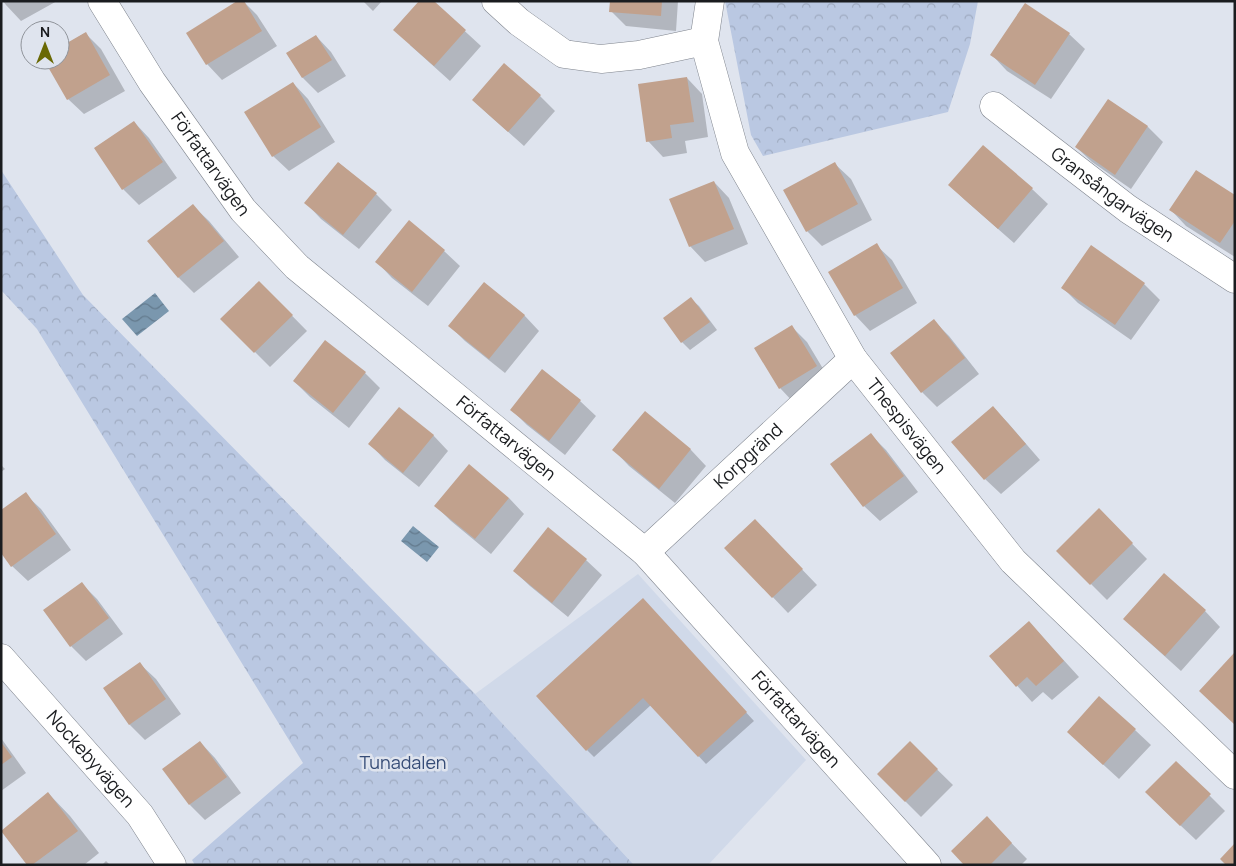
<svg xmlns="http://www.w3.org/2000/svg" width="1236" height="866" font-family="Manrope,sans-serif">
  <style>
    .built { fill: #d0d9e9 }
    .forest { fill: url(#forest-crowns) }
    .water { fill: url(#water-waves) }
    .shadow { fill: #0003 }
    .building { fill: #c1a18d }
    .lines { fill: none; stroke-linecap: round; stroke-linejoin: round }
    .street-casing { stroke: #7f848d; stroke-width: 29 }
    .street { stroke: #fff; stroke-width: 28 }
    .labels { text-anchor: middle; stroke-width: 5; stroke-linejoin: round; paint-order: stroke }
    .street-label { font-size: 18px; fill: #1a1c1f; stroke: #dfe4ee }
    .park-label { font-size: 18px; fill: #364c77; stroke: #dfe4ee }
  </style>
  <defs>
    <pattern id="forest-crowns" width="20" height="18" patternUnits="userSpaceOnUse" patternTransform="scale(1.25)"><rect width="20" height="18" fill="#bac8e2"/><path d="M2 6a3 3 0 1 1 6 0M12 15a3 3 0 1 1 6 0" fill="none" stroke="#9fabc1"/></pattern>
    <pattern id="water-waves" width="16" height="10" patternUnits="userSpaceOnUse" patternTransform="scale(1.25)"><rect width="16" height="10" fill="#7a97ae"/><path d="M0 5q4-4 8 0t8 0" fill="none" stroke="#637a8d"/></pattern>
  </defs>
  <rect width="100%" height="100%" fill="#dfe4ee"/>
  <!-- built -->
  <path class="built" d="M638 574 806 760 708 865H634L475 694Z"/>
  <!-- forest -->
  <path class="forest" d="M725 1H978L970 44 948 112 763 156 751 135Z
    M1 170 83 295 475 694 634 865H195L192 860 303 763 37 329 1 290Z"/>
  <!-- water -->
  <path class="water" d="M155 293 169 311 137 336 122 319Z
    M413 526 439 547 427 562 401 541Z"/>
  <!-- shadow -->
  <path class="shadow" d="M3 1H57L21 21 6 5Z
    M243 1 257 15 277 46 222 80 207 64 188 33Z
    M363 1H382L373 11Z
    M432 1 481 46 450 81 410 45Z
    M612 1H678L676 31 626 26 611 11Z
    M85 33 101 49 125 91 84 114 68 99 46 60H60V48Z
    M1069 34 1085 49 1051 99 1007 71 992 55Z
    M316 36 331 52 346 76 318 93 303 78 288 53Z
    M687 78 702 94 708 137 685 141 687 153 663 157 648 141Z
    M293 83 308 99 335 142 289 171 273 156Z
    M540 96 555 111 524 146 489 115 473 100Z
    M1108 100 1148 127 1163 142 1131 189 1092 162 1076 147Z
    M134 122 149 138 177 178 139 205 123 189 95 148Z
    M983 146 1032 189 1048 204 1014 243 965 200 950 185Z
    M339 163 376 194 392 210 359 249 321 219 306 203Z
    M835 164 851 179 872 220 822 246 807 231Z
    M714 182 729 198 748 244 705 262 690 246Z
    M1235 197V257L1186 226 1171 210Z
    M193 206 209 221 239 257 194 293 179 278 149 241Z
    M409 222 444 251 460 266 428 306 392 278 377 262Z
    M876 245 892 260 917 303 870 331 855 315 830 272Z
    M1091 247 1144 284 1160 300 1131 340 1078 303 1063 288Z
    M259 282 307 331 270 367 222 319Z
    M691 299 699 306 717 330 690 350 682 342 665 318Z
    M524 315 539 331 505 373 465 341 450 326Z
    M934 321 949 336 979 374 937 407 922 392Z
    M792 327 807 342 831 382 795 404 780 388Z
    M542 371 580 401 596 416 565 455 527 425 512 410Z
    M365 373 380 388 349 428 310 397 294 381Z
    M993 408 1008 423 1040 460 1001 494 985 479 953 442Z
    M645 413 691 450 706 466 675 503 629 466 614 450Z
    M433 435 448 451 419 487 385 460 370 444Z
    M871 435 886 450 918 492 880 521 864 506Z
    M1 465 5 469 1 472Z
    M25 494 41 509 71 550 28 581 12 566Z
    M509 498 524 514 491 554 451 521 436 506Z
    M1099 510 1147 559 1107 600 1058 551Z
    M770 536 817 585 788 613 726 548Z
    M586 560 602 575 568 617 530 586 514 571Z
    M1164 575 1205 611 1220 627 1181 671 1140 634Z
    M82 584 97 599 123 634 86 661 71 646Z
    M650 608 754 721 706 764 651 705 594 757 587 750Z
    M1029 622 1079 677 1052 700 1043 692 1032 702 990 656Z
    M140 664 156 679 181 714 145 740 130 725 104 688Z
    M1135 730 1151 745 1119 779 1084 747Z
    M1 738 26 773 1 791Z
    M200 742 215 758 241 793 205 820 190 805Z
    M910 743 953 785 921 817 878 774Z
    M1176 762 1225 811 1196 840 1162 808Z
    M48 793 70 816 99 853 84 865H29Z
    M987 818 1027 859 1021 865H966Z
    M106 861 110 865H102Z"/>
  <!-- building -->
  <path class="building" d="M237 1H244L262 31 206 65 186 33Z
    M419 1H434L466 30 434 66 393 30Z
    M610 1H662L661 16 609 12Z
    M1025 3 1070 33 1035 85 990 55Z
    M86 32 110 75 67 100 44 60H60V47Z
    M316 35 332 60 302 78 286 53Z
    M504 63 541 95 508 132 472 100Z
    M687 77 694 122 670 125 672 138 646 142 638 84Z
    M293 82 321 127 272 157 244 112Z
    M1108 99 1148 126 1115 175 1075 147Z
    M134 121 163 162 122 190 94 148Z
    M983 145 1033 188 998 229 948 185Z
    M338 162 377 193 343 235 304 203Z
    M835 162 858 204 806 232 783 190Z
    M1196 170 1235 195V221L1220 243 1169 210Z
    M714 181 734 229 689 247 669 199Z
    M193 204 224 241 178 278 147 241Z
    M409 220 445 250 412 292 375 262Z
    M877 243 903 288 854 316 828 272Z
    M1091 245 1145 283 1115 325 1061 288Z
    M259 281 293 315 254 353 220 319Z
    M484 282 525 315 489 359 448 326Z
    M691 297 710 322 681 343 663 318Z
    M934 319 965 358 921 393 890 353Z
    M792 325 817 366 779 389 754 348Z
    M325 340 366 372 333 413 293 381Z
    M542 369 581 400 549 441 510 410Z
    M993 406 1026 444 984 480 951 442Z
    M399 407 434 435 403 473 368 444Z
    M645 411 691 449 659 489 612 450Z
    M871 433 904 476 863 507 830 464Z
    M469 464 509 498 475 539 434 506Z
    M26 492 56 534 11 567 1 553V510Z
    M1099 508 1133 543 1090 585 1056 551Z
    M755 519 803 569 772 598 724 548Z
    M548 527 587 559 552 603 513 571Z
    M1164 573 1206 610 1165 656 1123 619Z
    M82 582 109 618 70 647 43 610Z
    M643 598 747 712 698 757 643 698 586 751 536 696Z
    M1029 621 1064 661 1036 686 1027 677 1016 687 989 656Z
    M1234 653 1235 654V725L1199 691Z
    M140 662 166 699 129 725 103 688Z
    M1099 696 1136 729 1103 765 1067 732Z
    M200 741 227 777 189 805 162 769Z
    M910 741 938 769 905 802 877 774Z
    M1 742 12 757 1 765Z
    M1176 761 1211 794 1180 826 1145 792Z
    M48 792 78 831 32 865H27L1 831Z
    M987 816 1012 843 990 865H964L951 851Z
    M1235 843V865H1226L1220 859Z"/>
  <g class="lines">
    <defs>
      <g id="street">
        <path id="s1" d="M102 1 152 82 243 210 297 267 645 552 927 865"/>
        <path d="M496 1 519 22 564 54 601 59 639 55 704 41"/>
        <path id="s2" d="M710 1 704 41 735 153 853 359 1013 561 1235 775"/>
        <path id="s3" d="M994 106 1128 209 1235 279"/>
        <path id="s4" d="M645 552 853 359"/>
        <path id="s5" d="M1 658 140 815 172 865"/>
      </g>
    </defs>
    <!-- street casing -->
    <use href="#street" class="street-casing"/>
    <!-- street -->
    <use href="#street" class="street"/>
  </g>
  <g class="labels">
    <!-- street labels -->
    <g class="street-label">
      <text dy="6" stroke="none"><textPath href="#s1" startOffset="196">Författarvägen</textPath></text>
      <text dy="6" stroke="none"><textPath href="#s3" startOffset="148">Gransångarvägen</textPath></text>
      <text dy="6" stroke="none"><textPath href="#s2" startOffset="480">Thespisvägen</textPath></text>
      <text dy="6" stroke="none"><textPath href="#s1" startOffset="601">Författarvägen</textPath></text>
      <text dy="6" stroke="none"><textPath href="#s4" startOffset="141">Korpgränd</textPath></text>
      <text dy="6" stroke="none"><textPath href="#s1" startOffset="1006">Författarvägen</textPath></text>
      <text dy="6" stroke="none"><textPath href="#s5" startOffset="135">Nockebyvägen</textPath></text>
    </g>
    <!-- park labels -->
    <g class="park-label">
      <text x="403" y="769">Tunadalen</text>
    </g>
  </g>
  <!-- border -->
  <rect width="1236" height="866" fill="none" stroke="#1a1c1f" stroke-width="5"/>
  <!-- north arrow -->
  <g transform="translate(45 45)"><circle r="24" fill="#dfe4ee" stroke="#90949b"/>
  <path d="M0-4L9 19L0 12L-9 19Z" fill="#6a6904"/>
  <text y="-8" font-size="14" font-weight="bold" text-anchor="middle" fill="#1a1c1f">N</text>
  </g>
</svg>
